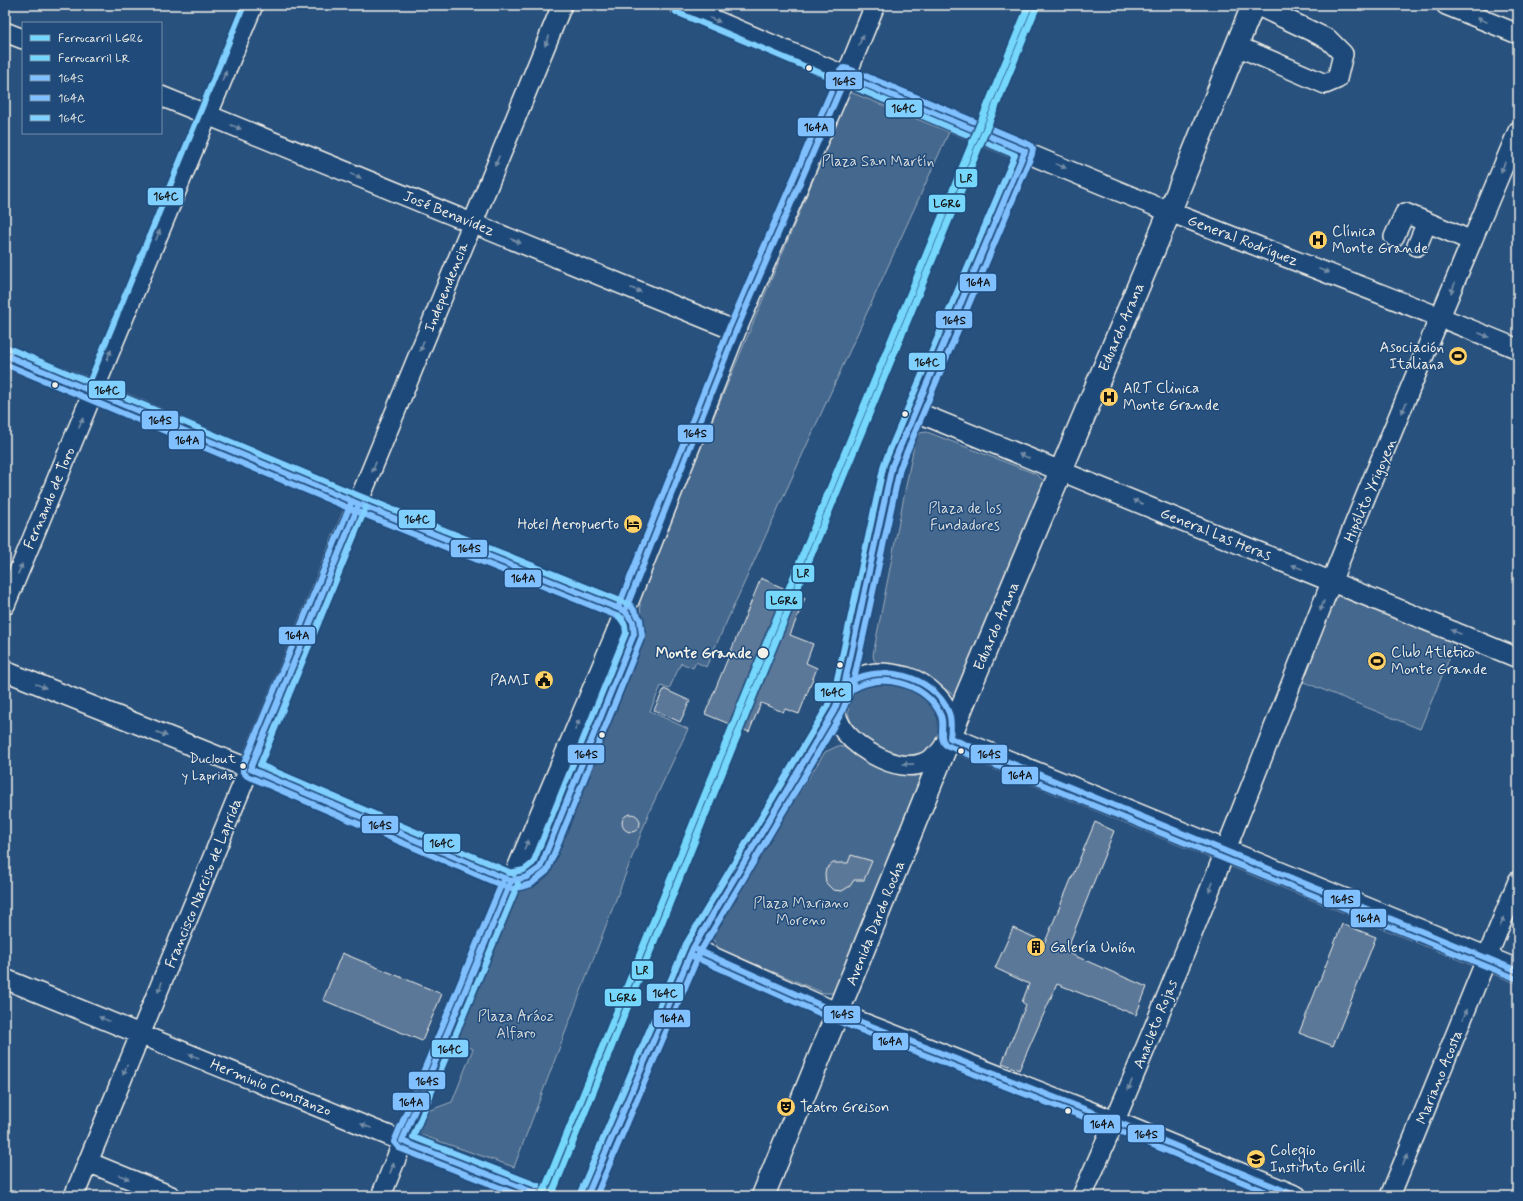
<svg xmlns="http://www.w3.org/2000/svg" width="1523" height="1201" font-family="Mynerve,sans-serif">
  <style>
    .green { fill: #45688e; stroke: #9cacbb }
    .building { fill: #5b7899; stroke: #f4f1e8 }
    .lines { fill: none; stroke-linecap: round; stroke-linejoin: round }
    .minor-casing { stroke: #f4f1e8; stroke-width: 22 }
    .major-casing { stroke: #f4f1e8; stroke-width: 25 }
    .minor { stroke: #1f4a7a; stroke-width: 19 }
    .major { stroke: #1f4a7a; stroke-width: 22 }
    .bus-1-casing { stroke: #1f4a7a; stroke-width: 9 }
    .bus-2-casing { stroke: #1f4a7a; stroke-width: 9 }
    .bus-3-casing { stroke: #1f4a7a; stroke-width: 9 }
    .bus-1 { stroke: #80c0ff; stroke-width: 6 }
    .bus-2 { stroke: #80c0ff; stroke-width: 6 }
    .bus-3 { stroke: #80d0ff; stroke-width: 6 }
    .rail-1-casing { stroke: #1f4a7a; stroke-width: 10 }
    .rail-2-casing { stroke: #1f4a7a; stroke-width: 10 }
    .rail-1 { stroke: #75d7fc; stroke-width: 7 }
    .rail-2 { stroke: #75d7fc; stroke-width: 7 }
    .oneway { fill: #748da6 }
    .bus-dot { fill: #f4f1e8; stroke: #1f4a7a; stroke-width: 1.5 }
    .labels { text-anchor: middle; stroke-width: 3; stroke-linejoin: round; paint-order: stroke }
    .bus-label { font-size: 14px; fill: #f4f1e8; stroke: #1f4a7a; text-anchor: end }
    .park-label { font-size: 15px; fill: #dadcda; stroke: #1f4a7a }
    .street-label { font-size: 15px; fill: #f4f1e8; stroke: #1f4a7a }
    .poi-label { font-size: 15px; fill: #f4f1e8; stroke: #1f4a7a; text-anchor: start }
    .stop-label { font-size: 15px; font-weight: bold; fill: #f4f1e8; stroke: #1f4a7a; text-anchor: end }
    .line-badge { stroke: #1f4a7a; stroke-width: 1.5 }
    .pale-badge-label { font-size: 11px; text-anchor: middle; font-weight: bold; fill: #111 }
  </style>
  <rect width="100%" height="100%" fill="#28517e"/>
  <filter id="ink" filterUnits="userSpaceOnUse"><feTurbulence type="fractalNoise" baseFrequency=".025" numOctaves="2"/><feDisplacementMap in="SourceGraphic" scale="8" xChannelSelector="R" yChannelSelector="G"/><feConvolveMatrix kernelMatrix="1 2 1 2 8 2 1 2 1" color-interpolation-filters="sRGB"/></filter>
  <g filter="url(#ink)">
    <!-- green -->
    <path class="green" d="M850 92 949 132 706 667 696 662 693 668 681 663 669 689 661 686 650 711 688 729 650 810 514 1167 418 1134 425 1112 452 1102 473 1049 456 1042 519 889 546 875 643 636 639 595Z
      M927 432 1036 474 1045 482 959 691 954 695 933 681 906 669 878 664 874 660 873 655 915 440 920 433Z
      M1335 592 1456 642 1420 729 1299 680Z
      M900 682 929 696 947 730 929 753C921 754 911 758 904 757 881 752 833 726 853 696 856 691 860 685 866 683 875 680 890 682 900 682Z
      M838 746 852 749 917 773 922 777 841 985 832 993H824L719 949 712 938 716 923 825 752Z"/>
    <!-- building -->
    <path class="building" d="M761 578 805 598 790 635 813 644 806 663 817 668 799 714 785 709 783 712 761 703 749 732 705 714Z
      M664 689 690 701 680 722 654 710Z
      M622 823a9 9 0 1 1 18 0a9 9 0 1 1-18 0Z
      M1095 822 1114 831 1066 952 1147 987 1136 1015 1057 984 1019 1070 1002 1063 1026 1005 1022 1002 1029 984 995 968 1013 928 1045 942Z
      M851 855 872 861 864 880H854L850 886 842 891 833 890 826 883 825 874 826 869 833 863H848Z
      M1342 924 1376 937 1333 1046 1299 1033Z
      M342 953 442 994 422 1041 323 1000Z"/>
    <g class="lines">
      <defs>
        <path id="minor" d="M679 5C843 74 1005 146 1170 212 1286 258 1403 301 1518 349
          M1446 5 1518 34
          M5 32 23 39
          M1237 46 1325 84 1337 79 1343 54 1328 39 1256 5
          M161 96 736 331
          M1394 237 1405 213 1472 241
          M1417 246 1427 222
          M5 355 94 391 359 504 625 611
          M914 411 1518 658
          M5 605 253 5
          M5 671 250 769 511 881
          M834 711C837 717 840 726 845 732 861 751 898 773 923 763 951 752 959 719 938 697 930 689 918 680 907 677 882 671 866 670 844 686
          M511 881 527 877 540 868 634 634 633 622 625 611
          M693 948 838 1013 1115 1121 1297 1196
          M5 979 402 1141 543 1196
          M88 1162 171 1196
          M74 1196 562 5
          M381 1196 416 1109 625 611 736 331 846 76 875 5
          M587 1196 693 948 834 711 844 686 892 466 1025 151
          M1082 1196C1171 995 1249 790 1330 585 1390 433 1455 282 1518 131
          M1390 1196 1518 881"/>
        <path id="major" d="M950 738 1518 971
          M763 1196 968 692 1170 211 1253 5"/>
      </defs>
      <!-- minor casing -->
      <use href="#minor" class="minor-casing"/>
      <!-- major casing -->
      <use href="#major" class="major-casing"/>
      <!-- minor -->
      <use href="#minor" class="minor"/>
      <!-- major -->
      <use href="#major" class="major"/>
      <defs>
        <path id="bus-1" d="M5 355 359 504 625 611
          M359 504 250 769 511 881
          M844 686C875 661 934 674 949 713 952 721 951 730 950 738L1518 971
          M511 881 402 1141 543 1196
          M511 881 527 877 540 868 634 634 633 622 625 611
          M693 948 838 1013 1115 1121 1297 1196
          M587 1196 693 948 834 711 844 686 892 466 1025 151 846 76 736 331 625 611"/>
        <path id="bus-2" d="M5 364 356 511 622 618
          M352 501 243 766V772L247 776 508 888
          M849 692C876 670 928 682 941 716 945 725 938 738 946 745L1515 978
          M504 878 394 1142 399 1148 521 1196
          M513 889 531 884 547 871 642 636 640 619 631 606
          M690 955 835 1020 1112 1128 1276 1196
          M596 1196 700 952 841 714 852 688 900 468 1032 154 1033 149 1030 145 849 69 844 68 840 71 729 328 618 608"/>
        <path id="bus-3" d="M8 348 362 497 628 604
          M87 388 244 5
          M366 507 260 765 514 874
          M509 873 524 870 533 863 626 633 625 625 619 616
          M518 884 413 1137 546 1189
          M580 1193 686 944 827 707 836 684 884 464 1015 155 676 12"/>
      </defs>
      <!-- bus-1 casing -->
      <use href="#bus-1" class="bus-1-casing"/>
      <!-- bus-2 casing -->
      <use href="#bus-2" class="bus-2-casing"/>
      <!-- bus-3 casing -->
      <use href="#bus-3" class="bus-3-casing"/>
      <!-- bus-1 -->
      <use href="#bus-1" class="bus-1"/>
      <!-- bus-2 -->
      <use href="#bus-2" class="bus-2"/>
      <!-- bus-3 -->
      <use href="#bus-3" class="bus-3"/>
      <defs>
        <path id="rail-1" d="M542 1196 760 659 1029 5"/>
        <path id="rail-2" d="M551 1196 767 662 1036 8"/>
      </defs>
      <!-- rail-1 casing -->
      <use href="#rail-1" class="rail-1-casing"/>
      <!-- rail-2 casing -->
      <use href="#rail-2" class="rail-2-casing"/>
      <!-- rail-1 -->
      <use href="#rail-1" class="rail-1"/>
      <!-- rail-2 -->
      <use href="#rail-2" class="rail-2"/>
    </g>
    <!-- one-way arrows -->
    <defs><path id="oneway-solid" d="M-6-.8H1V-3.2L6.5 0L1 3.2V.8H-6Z"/></defs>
    <g class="oneway">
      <use href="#oneway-solid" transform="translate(715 20) rotate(23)"/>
      <use href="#oneway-solid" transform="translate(1482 20) rotate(-158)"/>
      <use href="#oneway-solid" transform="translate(861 40) rotate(-68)"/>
      <use href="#oneway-solid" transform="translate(547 41) rotate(113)"/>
      <use href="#oneway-solid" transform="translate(224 76) rotate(-67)"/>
      <use href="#oneway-solid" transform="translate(236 127) rotate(22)"/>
      <use href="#oneway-solid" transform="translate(497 161) rotate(113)"/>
      <use href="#oneway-solid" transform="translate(1061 166) rotate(23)"/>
      <use href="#oneway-solid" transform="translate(1503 167) rotate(113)"/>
      <use href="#oneway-solid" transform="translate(356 176) rotate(22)"/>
      <use href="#oneway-solid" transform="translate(158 235) rotate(-68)"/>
      <use href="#oneway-solid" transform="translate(516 241) rotate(22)"/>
      <use href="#oneway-solid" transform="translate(1324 271) rotate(21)"/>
      <use href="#oneway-solid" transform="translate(1453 288) rotate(112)"/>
      <use href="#oneway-solid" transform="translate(636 290) rotate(22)"/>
      <use href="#oneway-solid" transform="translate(1484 335) rotate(23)"/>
      <use href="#oneway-solid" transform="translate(422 346) rotate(112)"/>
      <use href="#oneway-solid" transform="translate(109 355) rotate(-68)"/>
      <use href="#oneway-solid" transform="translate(1404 408) rotate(113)"/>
      <use href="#oneway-solid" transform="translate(81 423) rotate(-67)"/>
      <use href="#oneway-solid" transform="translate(1024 456) rotate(-158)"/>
      <use href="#oneway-solid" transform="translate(374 467) rotate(112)"/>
      <use href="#oneway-solid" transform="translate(1138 502) rotate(-158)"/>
      <use href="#oneway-solid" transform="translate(1297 567) rotate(-158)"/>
      <use href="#oneway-solid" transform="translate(20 569) rotate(-67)"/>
      <use href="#oneway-solid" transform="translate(1322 606) rotate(111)"/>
      <use href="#oneway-solid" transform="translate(1456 632) rotate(-158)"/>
      <use href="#oneway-solid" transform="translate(41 686) rotate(22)"/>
      <use href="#oneway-solid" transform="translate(577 725) rotate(-67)"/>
      <use href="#oneway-solid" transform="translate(162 734) rotate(22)"/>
      <use href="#oneway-solid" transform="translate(908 764) rotate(-179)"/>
      <use href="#oneway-solid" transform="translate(526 845) rotate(-67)"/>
      <use href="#oneway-solid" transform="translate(1211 887) rotate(112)"/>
      <use href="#oneway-solid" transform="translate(1502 922) rotate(-68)"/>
      <use href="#oneway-solid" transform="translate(160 987) rotate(112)"/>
      <use href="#oneway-solid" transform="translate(1465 1014) rotate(-68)"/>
      <use href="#oneway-solid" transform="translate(104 1019) rotate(-158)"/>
      <use href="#oneway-solid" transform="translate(194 1056) rotate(-158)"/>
      <use href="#oneway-solid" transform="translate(125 1070) rotate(113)"/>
      <use href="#oneway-solid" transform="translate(1130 1085) rotate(112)"/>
      <use href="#oneway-solid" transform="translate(366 1126) rotate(-158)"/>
      <use href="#oneway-solid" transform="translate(1405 1160) rotate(-68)"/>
      <use href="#oneway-solid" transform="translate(392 1168) rotate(-69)"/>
      <use href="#oneway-solid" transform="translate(124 1177) rotate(22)"/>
    </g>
  </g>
  <!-- icons -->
  <defs>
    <symbol id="hospital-disc" viewBox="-11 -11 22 22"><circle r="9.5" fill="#ffd166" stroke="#1f4a7a"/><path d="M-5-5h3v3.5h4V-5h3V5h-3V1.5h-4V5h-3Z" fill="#111"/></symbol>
    <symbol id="stadium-disc" viewBox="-11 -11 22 22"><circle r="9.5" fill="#ffd166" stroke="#1f4a7a"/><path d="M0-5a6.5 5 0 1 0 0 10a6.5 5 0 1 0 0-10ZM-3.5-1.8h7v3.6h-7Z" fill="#111"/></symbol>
    <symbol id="hotel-disc" viewBox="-11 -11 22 22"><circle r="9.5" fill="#ffd166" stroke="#1f4a7a"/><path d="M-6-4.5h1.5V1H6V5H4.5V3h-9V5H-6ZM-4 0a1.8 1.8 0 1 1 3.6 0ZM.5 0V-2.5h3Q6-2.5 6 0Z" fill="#111"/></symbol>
    <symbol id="civic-disc" viewBox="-11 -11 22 22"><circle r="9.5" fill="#ffd166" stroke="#1f4a7a"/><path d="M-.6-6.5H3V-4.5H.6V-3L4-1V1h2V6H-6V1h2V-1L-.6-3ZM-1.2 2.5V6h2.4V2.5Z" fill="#111"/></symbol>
    <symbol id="building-disc" viewBox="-11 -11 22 22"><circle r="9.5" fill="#ffd166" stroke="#1f4a7a"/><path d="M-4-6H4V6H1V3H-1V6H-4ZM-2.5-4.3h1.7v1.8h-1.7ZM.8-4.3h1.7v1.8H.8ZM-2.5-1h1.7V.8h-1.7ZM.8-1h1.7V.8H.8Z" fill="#111"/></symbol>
    <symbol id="theatre-disc" viewBox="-11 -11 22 22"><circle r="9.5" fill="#ffd166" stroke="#1f4a7a"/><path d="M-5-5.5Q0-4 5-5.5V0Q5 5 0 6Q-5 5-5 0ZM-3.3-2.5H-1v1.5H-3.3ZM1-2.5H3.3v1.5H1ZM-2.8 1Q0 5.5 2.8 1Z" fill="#111"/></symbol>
    <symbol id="school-disc" viewBox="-11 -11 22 22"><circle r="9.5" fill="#ffd166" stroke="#1f4a7a"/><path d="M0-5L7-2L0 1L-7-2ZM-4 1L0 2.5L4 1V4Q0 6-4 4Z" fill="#111"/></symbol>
  </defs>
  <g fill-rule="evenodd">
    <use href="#hospital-disc" x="1307" y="229" width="22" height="22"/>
    <use href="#stadium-disc" x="1447" y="345" width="22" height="22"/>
    <use href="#hospital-disc" x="1098" y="386" width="22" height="22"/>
    <use href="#hotel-disc" x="622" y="513" width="22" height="22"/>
    <use href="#stadium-disc" x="1366" y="650" width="22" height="22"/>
    <use href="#civic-disc" x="533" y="669" width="22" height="22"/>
    <use href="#building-disc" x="1025" y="936" width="22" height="22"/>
    <use href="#theatre-disc" x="775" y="1096" width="22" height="22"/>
    <use href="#school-disc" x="1245" y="1148" width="22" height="22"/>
  </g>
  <!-- markers -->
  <g class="bus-dot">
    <circle cx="809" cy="68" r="3.5"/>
    <circle cx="55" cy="385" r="3.5"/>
    <circle cx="905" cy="414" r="3.5"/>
    <circle cx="763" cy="653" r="6"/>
    <circle cx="840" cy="665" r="3.5"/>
    <circle cx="602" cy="735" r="3.5"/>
    <circle cx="961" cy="751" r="3.5"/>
    <circle cx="243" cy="766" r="3.5"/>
    <circle cx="1068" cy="1111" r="3.5"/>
  </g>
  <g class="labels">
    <!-- bus labels -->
    <g class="bus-label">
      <text x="236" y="763">Duclout<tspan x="236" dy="17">y Laprida</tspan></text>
    </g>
    <!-- park labels -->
    <g class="park-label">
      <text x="878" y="166">Plaza San Martín</text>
      <text x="965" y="513">Plaza de los<tspan x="965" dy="17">Fundadores</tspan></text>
      <text x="801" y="908">Plaza Mariano<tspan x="801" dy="17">Moreno</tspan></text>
      <text x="516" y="1021">Plaza Aráoz<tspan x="516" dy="17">Alfaro</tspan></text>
    </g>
    <!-- street labels -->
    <g class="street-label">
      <text transform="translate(449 213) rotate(22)" y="5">José Benavídez</text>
      <text transform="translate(1243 240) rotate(21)" y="5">General Rodríguez</text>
      <text transform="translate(446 287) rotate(-68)" y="5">Independencia</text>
      <text transform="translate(1121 327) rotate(-67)" y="5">Eduardo Arana</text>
      <text transform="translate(1370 490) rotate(-67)" y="5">Hipólito Yrigoyen</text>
      <text transform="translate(49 498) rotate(-67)" y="5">Fernando de Toro</text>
      <text transform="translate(1216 534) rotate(22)" y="5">General Las Heras</text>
      <text transform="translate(996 626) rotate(-67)" y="5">Eduardo Arana</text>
      <text transform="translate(203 883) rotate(-68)" y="5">Francisco Narciso de Laprida</text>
      <text transform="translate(875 923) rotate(-68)" y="5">Avenida Dardo Rocha</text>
      <text transform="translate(1155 1024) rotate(-68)" y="5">Anacleto Rojas</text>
      <text transform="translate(1439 1077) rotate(-68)" y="5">Mariano Acosta</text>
      <text transform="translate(271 1087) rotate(22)" y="5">Herminio Constanzo</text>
    </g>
    <!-- poi labels -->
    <g class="poi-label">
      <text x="1332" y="236">Clínica<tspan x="1332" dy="17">Monte Grande</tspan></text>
      <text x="1444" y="352" text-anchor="end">Asociación<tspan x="1444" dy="17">Italiana</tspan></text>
      <text x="1123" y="393">ART Clinica<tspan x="1123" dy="17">Monte Grande</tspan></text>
      <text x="619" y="529" text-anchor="end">Hotel Aeropuerto</text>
      <text x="1391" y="657">Club Atletico<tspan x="1391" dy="17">Monte Grande</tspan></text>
      <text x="530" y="685" text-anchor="end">PAMI</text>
      <text x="1050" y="952">Galería Unión</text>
      <text x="800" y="1112">Teatro Greison</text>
      <text x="1270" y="1155">Colegio<tspan x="1270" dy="17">Instituto Grilli</tspan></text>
    </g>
    <!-- stop labels -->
    <g class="stop-label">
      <text x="752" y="658">Monte Grande</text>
    </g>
  </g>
  <g class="line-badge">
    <rect x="825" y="71" width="38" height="19" rx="4" fill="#80c0ff"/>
    <rect x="885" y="99" width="38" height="19" rx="4" fill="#80d0ff"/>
    <rect x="797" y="117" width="38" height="20" rx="4" fill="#80c0ff"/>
    <rect x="955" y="168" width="23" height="20" rx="4" fill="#75d7fc"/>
    <rect x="147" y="187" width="37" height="19" rx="4" fill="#80d0ff"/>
    <rect x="928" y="194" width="38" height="19" rx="4" fill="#75d7fc"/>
    <rect x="959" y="273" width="38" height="19" rx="4" fill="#80c0ff"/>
    <rect x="935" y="310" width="38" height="19" rx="4" fill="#80c0ff"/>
    <rect x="908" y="352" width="38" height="19" rx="4" fill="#80d0ff"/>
    <rect x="88" y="380" width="38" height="19" rx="4" fill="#80d0ff"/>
    <rect x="141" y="410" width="38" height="20" rx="4" fill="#80c0ff"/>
    <rect x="677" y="424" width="37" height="19" rx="4" fill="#80c0ff"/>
    <rect x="168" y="430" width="37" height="20" rx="4" fill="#80c0ff"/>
    <rect x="398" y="509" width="38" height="20" rx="4" fill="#80d0ff"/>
    <rect x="450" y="539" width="38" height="19" rx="4" fill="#80c0ff"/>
    <rect x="792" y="564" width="23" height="19" rx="4" fill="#75d7fc"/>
    <rect x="504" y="569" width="38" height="19" rx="4" fill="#80c0ff"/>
    <rect x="765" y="590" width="38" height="20" rx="4" fill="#75d7fc"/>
    <rect x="278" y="626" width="38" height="19" rx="4" fill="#80c0ff"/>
    <rect x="814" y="682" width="38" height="20" rx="4" fill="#80d0ff"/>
    <rect x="970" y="744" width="38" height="20" rx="4" fill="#80c0ff"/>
    <rect x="567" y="744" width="38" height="20" rx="4" fill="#80c0ff"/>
    <rect x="1001" y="766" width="38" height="19" rx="4" fill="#80c0ff"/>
    <rect x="361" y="815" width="38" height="19" rx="4" fill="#80c0ff"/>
    <rect x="423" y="833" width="38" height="20" rx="4" fill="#80d0ff"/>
    <rect x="1323" y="889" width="38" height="19" rx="4" fill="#80c0ff"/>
    <rect x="1350" y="908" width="37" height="20" rx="4" fill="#80c0ff"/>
    <rect x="631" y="960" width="23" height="20" rx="4" fill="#75d7fc"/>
    <rect x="646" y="983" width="38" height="19" rx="4" fill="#80d0ff"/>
    <rect x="604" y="988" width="38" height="19" rx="4" fill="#75d7fc"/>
    <rect x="823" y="1005" width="38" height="19" rx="4" fill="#80c0ff"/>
    <rect x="653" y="1009" width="38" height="19" rx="4" fill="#80c0ff"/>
    <rect x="872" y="1032" width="37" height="19" rx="4" fill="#80c0ff"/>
    <rect x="431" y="1039" width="38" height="19" rx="4" fill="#80d0ff"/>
    <rect x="408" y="1071" width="38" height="19" rx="4" fill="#80c0ff"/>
    <rect x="392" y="1092" width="38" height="19" rx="4" fill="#80c0ff"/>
    <rect x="1083" y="1114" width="38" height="20" rx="4" fill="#80c0ff"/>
    <rect x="1127" y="1124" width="38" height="19" rx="4" fill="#80c0ff"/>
  </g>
  <g class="pale-badge-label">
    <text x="844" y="85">164S</text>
    <text x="904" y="112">164C</text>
    <text x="816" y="131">164A</text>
    <text x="966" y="182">LR</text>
    <text x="166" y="200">164C</text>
    <text x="947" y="207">LGR6</text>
    <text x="978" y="286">164A</text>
    <text x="954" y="324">164S</text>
    <text x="927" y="366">164C</text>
    <text x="107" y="394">164C</text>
    <text x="160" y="424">164S</text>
    <text x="695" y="437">164S</text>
    <text x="187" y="444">164A</text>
    <text x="417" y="523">164C</text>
    <text x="469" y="552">164S</text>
    <text x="803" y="577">LR</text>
    <text x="523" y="582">164A</text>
    <text x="784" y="604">LGR6</text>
    <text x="297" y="639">164A</text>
    <text x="833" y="696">164C</text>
    <text x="989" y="758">164S</text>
    <text x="586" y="758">164S</text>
    <text x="1020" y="779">164A</text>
    <text x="380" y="829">164S</text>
    <text x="442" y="847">164C</text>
    <text x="1342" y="903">164S</text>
    <text x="1368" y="922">164A</text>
    <text x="642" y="974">LR</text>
    <text x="665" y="997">164C</text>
    <text x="623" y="1001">LGR6</text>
    <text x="842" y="1018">164S</text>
    <text x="672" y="1022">164A</text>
    <text x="890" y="1045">164A</text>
    <text x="450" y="1053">164C</text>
    <text x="427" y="1085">164S</text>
    <text x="411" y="1106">164A</text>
    <text x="1102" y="1128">164A</text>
    <text x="1146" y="1138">164S</text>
  </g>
  <!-- margin -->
  <rect width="1523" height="1201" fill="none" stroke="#1f4a7a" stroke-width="20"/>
  <rect x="10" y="10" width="1503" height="1181" fill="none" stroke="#f4f1e8" stroke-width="1.5" filter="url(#ink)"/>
  <!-- legend -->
  <rect x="22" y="22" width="140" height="112" fill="#1f4a7a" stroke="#748da6"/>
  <rect x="30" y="35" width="20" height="6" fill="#75d7fc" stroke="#748da6"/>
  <text x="58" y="42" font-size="12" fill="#f4f1e8">Ferrocarril LGR6</text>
  <rect x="30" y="55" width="20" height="6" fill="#75d7fc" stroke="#748da6"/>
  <text x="58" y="62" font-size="12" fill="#f4f1e8">Ferrocarril LR</text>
  <rect x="30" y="75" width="20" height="6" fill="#80c0ff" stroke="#748da6"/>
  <text x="58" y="82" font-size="12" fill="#f4f1e8">164S</text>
  <rect x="30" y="95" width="20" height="6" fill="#80c0ff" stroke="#748da6"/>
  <text x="58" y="102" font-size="12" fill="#f4f1e8">164A</text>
  <rect x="30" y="115" width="20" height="6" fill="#80d0ff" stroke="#748da6"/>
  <text x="58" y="122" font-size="12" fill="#f4f1e8">164C</text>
</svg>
